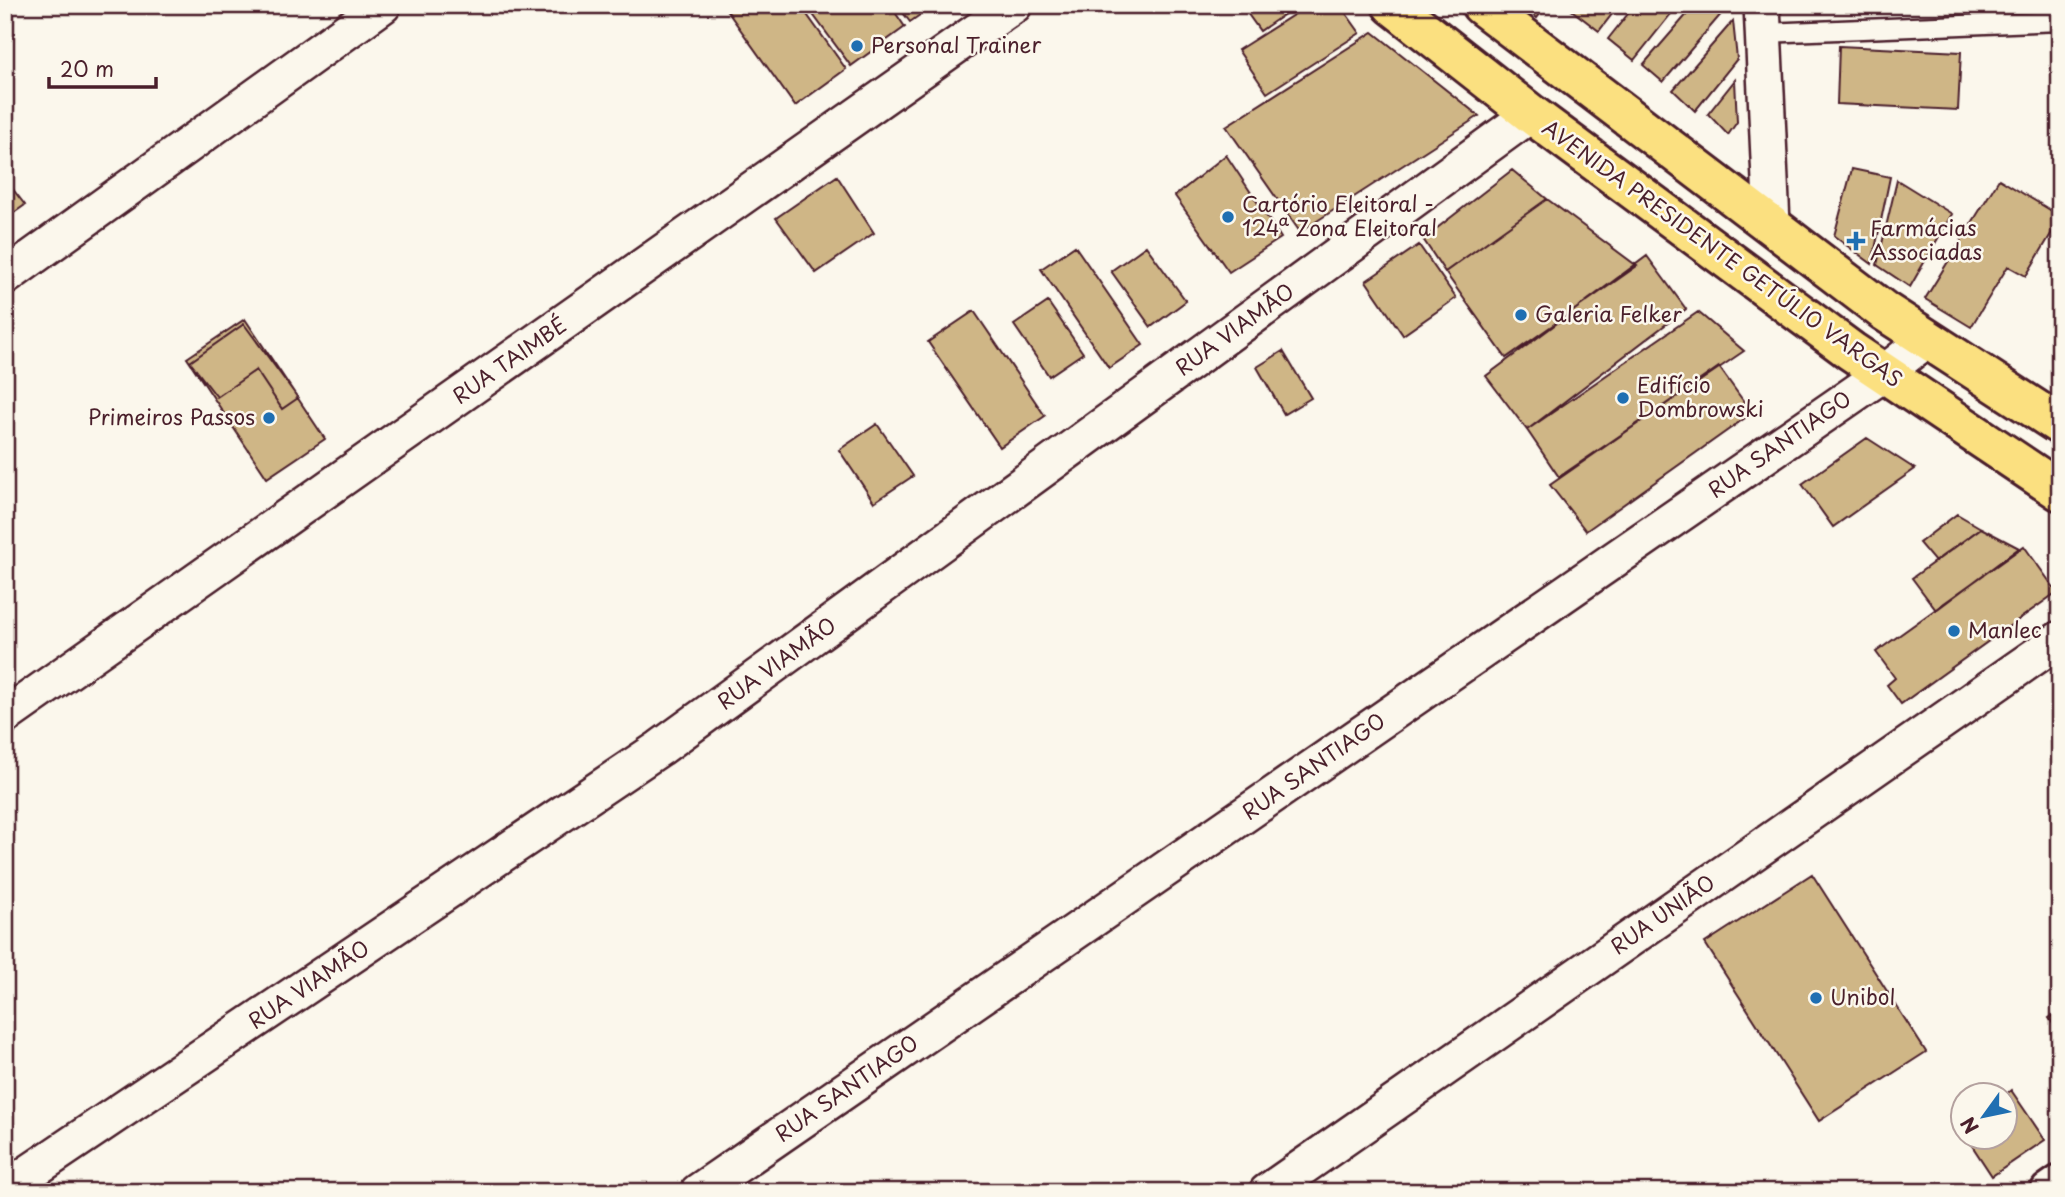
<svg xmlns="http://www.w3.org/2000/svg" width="2065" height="1197" font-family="'Playpen Sans',sans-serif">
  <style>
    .building { fill: #cfb686; stroke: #4a1f2b; stroke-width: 2 }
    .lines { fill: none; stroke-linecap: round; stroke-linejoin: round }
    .lane-casing { stroke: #4a1f2b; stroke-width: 23 }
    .street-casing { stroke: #4a1f2b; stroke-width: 40 }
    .secondary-casing { stroke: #4a1f2b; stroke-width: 44 }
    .primary-casing { stroke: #4a1f2b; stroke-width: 44 }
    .lane { stroke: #fbf7ec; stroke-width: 18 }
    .street { stroke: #fbf7ec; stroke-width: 35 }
    .secondary { stroke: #fbf7ec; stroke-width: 38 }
    .primary { stroke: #fbe080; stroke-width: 38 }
    .poi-dot { fill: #1f6fb2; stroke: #fbf7ec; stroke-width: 2.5 }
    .labels { text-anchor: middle; stroke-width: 5; stroke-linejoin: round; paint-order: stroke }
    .poi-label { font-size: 21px; fill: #4a1f2b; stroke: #fbf7ec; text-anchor: start }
    .street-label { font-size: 21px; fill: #4a1f2b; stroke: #fbf7ec }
  </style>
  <rect width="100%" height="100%" fill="#fbf7ec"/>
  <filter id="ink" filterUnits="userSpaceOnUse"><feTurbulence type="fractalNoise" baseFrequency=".0143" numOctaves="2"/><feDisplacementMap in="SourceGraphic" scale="14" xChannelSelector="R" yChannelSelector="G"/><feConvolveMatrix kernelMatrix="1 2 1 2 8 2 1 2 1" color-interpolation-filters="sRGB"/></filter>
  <g filter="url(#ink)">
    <!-- building -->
    <path class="building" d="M723 5H800L846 69 795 106Z
      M806 5H890L905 27 851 66Z
      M897 5H934L910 22Z
      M1252 5H1298L1260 31 1245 10Z
      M1309 5H1340L1360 33 1267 93 1238 50Z
      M1521 5H1547L1537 18Z
      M1565 5H1619L1599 31Z
      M1635 5H1678L1634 60 1608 39Z
      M1695 5H1729L1663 82 1643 65Z
      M1733 21 1737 59 1695 111 1673 90Z
      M1373 32 1479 116 1300 232 1226 126Z
      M1839 46 1961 52 1958 110 1837 104Z
      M1735 80 1737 122 1728 135 1708 114Z
      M1226 155 1281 238 1229 272 1175 196Z
      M1852 169 1890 177 1872 264 1834 236Z
      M1512 170 1547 199 1445 272 1423 239Z
      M837 176 874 233 816 273 776 218Z
      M5 179 25 205 5 219Z
      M1999 179 2060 216V219L2026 276 2008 266 1971 327 1925 299Z
      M1897 180 1952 214 1910 287 1877 265Z
      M1547 199 1637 266 1506 358 1445 272Z
      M1419 245 1456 298 1403 335 1366 281Z
      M1075 246 1143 345 1109 368 1041 269Z
      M1146 246 1186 301 1151 327 1111 271Z
      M1647 256 1686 309 1527 430 1486 376Z
      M1048 302 1083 353 1049 376 1014 325Z
      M974 311 1045 416 1000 447 928 342Z
      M1698 312 1744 351 1559 477 1527 430Z
      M245 319 325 439 267 478 187 358Z
      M244 324 298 398 282 409 256 370 217 397 190 362Z
      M1283 351 1311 398 1284 414 1257 367Z
      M1719 367 1752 413 1586 531 1550 485Z
      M877 424 913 476 874 502 839 450Z
      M1867 438 1915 469 1833 527 1802 484Z
      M1957 514 1981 528 1935 562 1919 543Z
      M1981 528 2019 548 1936 610 1912 578Z
      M2024 546 2057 592 1901 704 1887 685 1895 678 1876 652Z
      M1812 874 1926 1052 1819 1121 1705 943Z
      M2060 1011V1034L2049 1018Z
      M2011 1090 2045 1140 1992 1176 1967 1138H2006V1096H2004Z"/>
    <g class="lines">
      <defs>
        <path id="lane" d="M1764 33 2060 21"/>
        <path id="street" d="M1762 5 1772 224
          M5 277 383 5
          M5 716 1014 5
          M5 1189 660 748 1531 114
          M698 1192 1883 374 1927 339
          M1267 1192 2060 639"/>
        <path id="secondary" d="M2050 1192 2060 1185"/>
        <path id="primary" d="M1392 5 1531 114 1851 351 2060 491
          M1481 5 1884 311 2060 425"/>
      </defs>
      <!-- lane casing -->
      <use href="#lane" class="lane-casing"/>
      <!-- street casing -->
      <use href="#street" class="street-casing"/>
      <!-- secondary casing -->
      <use href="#secondary" class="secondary-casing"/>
      <!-- primary casing -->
      <use href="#primary" class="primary-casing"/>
      <!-- lane -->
      <use href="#lane" class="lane"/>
      <!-- street -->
      <use href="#street" class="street"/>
      <!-- secondary -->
      <use href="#secondary" class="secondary"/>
      <!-- primary -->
      <use href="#primary" class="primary"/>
    </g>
  </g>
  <!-- markers -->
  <g class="poi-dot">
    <circle cx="857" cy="46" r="7"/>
    <circle cx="1228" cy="217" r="7"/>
    <path d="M1852.5 230.5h7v7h7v7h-7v7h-7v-7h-7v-7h7z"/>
    <circle cx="1521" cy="315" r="7"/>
    <circle cx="1623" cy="398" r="7"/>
    <circle cx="269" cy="418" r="7"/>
    <circle cx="1954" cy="631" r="7"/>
    <circle cx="1816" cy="998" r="7"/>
  </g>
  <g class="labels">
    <!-- poi labels -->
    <g class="poi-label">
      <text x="871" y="53">Personal Trainer</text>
      <text x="1242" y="212">Cartório Eleitoral -<tspan x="1242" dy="24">124ª Zona Eleitoral</tspan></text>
      <text x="1870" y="236">Farmácias<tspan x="1870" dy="24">Associadas</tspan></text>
      <text x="1535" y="322">Galeria Felker</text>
      <text x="1637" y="393">Edifício<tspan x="1637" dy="24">Dombrowski</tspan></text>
      <text x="255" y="425" text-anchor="end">Primeiros Passos</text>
      <text x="1968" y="638">Manlec</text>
      <text x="1830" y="1005">Unibol</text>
    </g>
    <!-- street labels -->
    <g class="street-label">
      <text transform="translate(1722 254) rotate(36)" y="7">AVENIDA PRESIDENTE GETÚLIO VARGAS</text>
      <text transform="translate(1235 330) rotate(-36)" y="7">RUA VIAMÃO</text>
      <text transform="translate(510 361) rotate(-35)" y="7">RUA TAIMBÉ</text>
      <text transform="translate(1780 445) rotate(-35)" y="7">RUA SANTIAGO</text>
      <text transform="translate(777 664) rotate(-36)" y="7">RUA VIAMÃO</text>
      <text transform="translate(1314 767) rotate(-35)" y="7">RUA SANTIAGO</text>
      <text transform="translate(1663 915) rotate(-35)" y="7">RUA UNIÃO</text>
      <text transform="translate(309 985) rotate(-34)" y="7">RUA VIAMÃO</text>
      <text transform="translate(847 1089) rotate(-35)" y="7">RUA SANTIAGO</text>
    </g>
  </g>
  <!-- margin -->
  <rect width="2065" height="1197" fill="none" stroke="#fbf7ec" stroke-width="28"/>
  <rect x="14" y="14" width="2037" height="1169" fill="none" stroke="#4a1f2b" stroke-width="2.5" filter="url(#ink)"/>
  <!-- north arrow -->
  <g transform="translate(1984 1116) rotate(237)"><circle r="33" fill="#fbf7ec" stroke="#b4a19f" stroke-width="2"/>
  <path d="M0-5L12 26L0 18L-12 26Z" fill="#1f6fb2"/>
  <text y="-10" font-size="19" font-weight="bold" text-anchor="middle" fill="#4a1f2b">N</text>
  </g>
  <!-- scale -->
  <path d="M49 77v10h107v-10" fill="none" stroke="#4a1f2b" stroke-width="3.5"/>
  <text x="60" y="77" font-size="21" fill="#4a1f2b" stroke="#fbf7ec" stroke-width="5" paint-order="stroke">20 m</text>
</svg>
